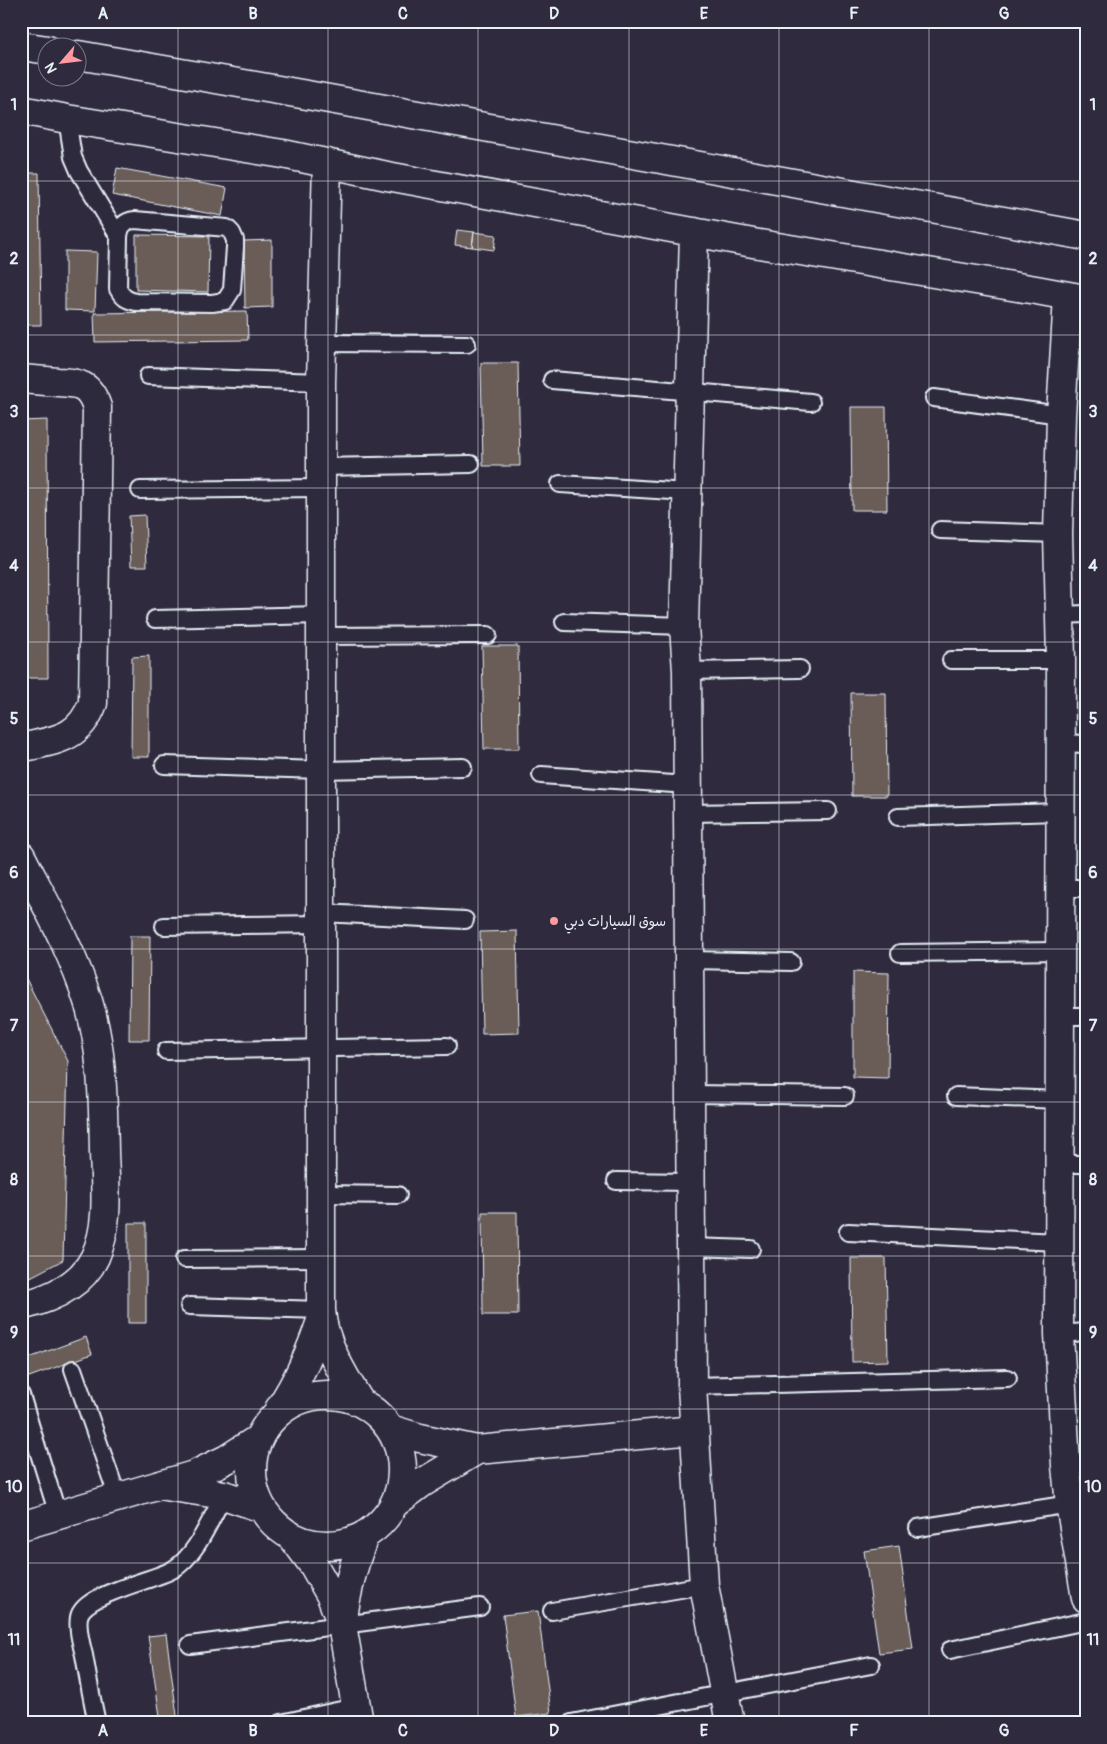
<svg xmlns="http://www.w3.org/2000/svg" width="1107" height="1744" font-family="Pangolin,'Playpen Sans Arabic',sans-serif">
  <style>
    .building { fill: #6a5d59; stroke: #e8f1f8 }
    .lines { fill: none; stroke-linecap: round; stroke-linejoin: round }
    .lane-casing { stroke: #e8f1f8; stroke-width: 20 }
    .street-casing { stroke: #e8f1f8; stroke-width: 31 }
    .lane { stroke: #2f2a3d; stroke-width: 16 }
    .street { stroke: #2f2a3d; stroke-width: 28 }
    .grid { fill: none; stroke: #e8f1f8; stroke-width: 1; stroke-opacity: 0.55 }
    .poi-dot { fill: #ff9aa2; stroke: #2f2a3d; stroke-width: 2 }
    .labels { text-anchor: middle; stroke-width: 5; stroke-linejoin: round; paint-order: stroke }
    .poi-label { font-size: 14px; fill: #e8f1f8; stroke: #2f2a3d; text-anchor: start }
    .neatline { fill: none; stroke: #e8f1f8; stroke-width: 2 }
    .grid-label { font-size: 16px; text-anchor: middle; font-weight: bold; fill: #e8f1f8 }
  </style>
  <rect width="100%" height="100%" fill="#2f2a3d"/>
  <filter id="ink" filterUnits="userSpaceOnUse"><feTurbulence type="fractalNoise" baseFrequency=".02" numOctaves="2"/><feDisplacementMap in="SourceGraphic" scale="10" xChannelSelector="R" yChannelSelector="G"/><feConvolveMatrix kernelMatrix="1 2 1 2 8 2 1 2 1" color-interpolation-filters="sRGB"/></filter>
  <g filter="url(#ink)">
    <!-- building -->
    <path class="building" d="M117 168 227 188 222 216 112 195Z
      M21 173H39L41 325H21Z
      M457 230 474 232 472 247 455 245Z
      M474 232 496 235 494 250 472 247Z
      M136 235 209 236 208 292 136 290Z
      M272 240V307L245 308 244 241Z
      M65 251 97 252 95 311 65 310Z
      M247 311 248 340 95 342 94 313Z
      M481 363H518L520 466H483Z
      M851 407H886L887 510H852Z
      M47 420 48 678H21V421Z
      M145 515 147 566H131L129 516Z
      M482 646H518L519 749H484Z
      M149 656V757H131L132 657Z
      M851 693H886L887 796H852Z
      M517 931 519 1033 482 1034 480 932Z
      M130 936H150L149 1040H129Z
      M21 969 68 1061 63 1260 21 1282Z
      M853 972 889 973 888 1078 853 1077Z
      M482 1212H517L518 1315H483Z
      M128 1223H146V1323H128Z
      M851 1258H886L888 1361 852 1362Z
      M86 1337 92 1354 21 1380V1361Z
      M899 1546 913 1649 879 1653 864 1551Z
      M538 1611 551 1713 516 1717 503 1615Z
      M166 1634 178 1723H161L148 1636Z"/>
    <g class="lines">
      <defs>
        <path id="lane" d="M67 119 73 157 79 171 119 237 118 289C123 298 127 300 136 302L212 303 225 301 232 290 235 247V240L232 233 227 228 135 220C124 221 120 226 119 237
          M321 343 467 344
          M148 376 321 382
          M552 380 811 402
          M934 398 1061 415
          M321 467 471 464
          M560 484 688 492
          M140 490 320 488
          M940 530 1058 534
          M1060 615 1086 614
          M155 619 321 615
          M564 622 684 626
          M321 636 488 635
          M951 660H1061
          M687 671 800 669
          M1060 743 1086 744
          M164 765 321 770 463 767
          M541 775 688 785
          M688 813 828 811
          M898 817 1060 812
          M1060 888H1086
          M321 913 465 920
          M164 926 322 924
          M900 953 1060 951
          M689 960 791 962
          M1060 1016H1086
          M166 1051 447 1046
          M691 1094 845 1096
          M956 1096 1059 1100
          M1059 1164H1086
          M616 1181 691 1182
          M322 1194 398 1195
          M848 1232 1059 1242
          M691 1247 751 1249
          M184 1259 322 1258
          M189 1306 321 1310
          M1059 1334 1086 1332
          M73 1369 118 1498
          M692 1386 1008 1378
          M21 1395 58 1515
          M1066 1466 1086 1463
          M918 1528 1070 1504
          M552 1611 704 1585
          M190 1645 480 1607
          M950 1650 1086 1621
          M97 1723C92 1700 88 1678 84 1655 81 1643 77 1629 79 1617 83 1594 152 1581 172 1570 196 1557 211 1518 224 1495
          M281 1723 355 1707
          M571 1723 871 1665"/>
        <path id="street" d="M21 46 48 50
          M78 55 307 95 1086 236
          M21 110 67 119 283 154 387 176 753 243 1036 290 1085 299
          M327 163 321 382V1310C323 1342 343 1375 360 1402
          M694 232 684 626 687 671 692 1386 704 1585 730 1723
          M1068 296 1061 415 1058 534 1061 660 1059 1334 1066 1466 1070 1504 1086 1598
          M21 379C33 380 45 381 58 382 80 383 89 384 97 407L93 703C79 740 55 740 21 748
          M21 856C45 903 72 950 88 1001 103 1050 103 1101 104 1152 105 1187 110 1224 95 1257 81 1286 50 1299 21 1306
          M252 1470a75 75 0 1 1 150 0a75 75 0 1 1-150 0Z
          M278 1411C298 1381 310 1353 322 1318
          M390 1429 420 1438 477 1450 694 1430
          M165 1486 224 1495 262 1508
          M395 1503 422 1483 477 1450
          M21 1526 194 1475 227 1459 258 1439
          M294 1539 314 1566 331 1596 342 1625 359 1723
          M342 1624C346 1593 353 1565 364 1536"/>
      </defs>
      <!-- lane casing -->
      <use href="#lane" class="lane-casing"/>
      <!-- street casing -->
      <use href="#street" class="street-casing"/>
      <!-- lane -->
      <use href="#lane" class="lane"/>
      <!-- street -->
      <use href="#street" class="street"/>
    </g>
  </g>
  <!-- grid -->
  <path class="grid" d="M178 21V1723M328 21V1723M478 21V1723M629 21V1723M779 21V1723M929 21V1723M21 181H1086M21 335H1086M21 488H1086M21 642H1086M21 795H1086M21 949H1086M21 1102H1086M21 1256H1086M21 1409H1086M21 1563H1086"/>
  <!-- markers -->
  <circle class="poi-dot" cx="554" cy="921" r="5"/>
  <g class="labels">
    <!-- poi labels -->
    <g class="poi-label">
      <text x="564" y="926">سوق السيارات دبي</text>
    </g>
  </g>
  <!-- margin -->
  <rect width="1107" height="1744" fill="none" stroke="#2f2a3d" stroke-width="55"/>
  <!-- north arrow -->
  <g transform="translate(62 62) rotate(242)"><circle r="24" fill="#2f2a3d" stroke="#797a88"/>
  <path d="M0-4L9 19L0 12L-9 19Z" fill="#ff9aa2"/>
  <text y="-8" font-size="14" font-weight="bold" text-anchor="middle" fill="#e8f1f8">N</text>
  </g>
  <rect x="28" y="28" width="1052" height="1688" class="neatline"/>
  <g class="grid-label">
    <text x="103" y="19">A</text>
    <text x="253" y="19">B</text>
    <text x="403" y="19">C</text>
    <text x="554" y="19">D</text>
    <text x="704" y="19">E</text>
    <text x="854" y="19">F</text>
    <text x="1004" y="19">G</text>
    <text x="14" y="110">1</text>
    <text x="1093" y="110">1</text>
    <text x="14" y="264">2</text>
    <text x="1093" y="264">2</text>
    <text x="14" y="417">3</text>
    <text x="1093" y="417">3</text>
    <text x="14" y="571">4</text>
    <text x="1093" y="571">4</text>
    <text x="14" y="724">5</text>
    <text x="1093" y="724">5</text>
    <text x="14" y="878">6</text>
    <text x="1093" y="878">6</text>
    <text x="14" y="1031">7</text>
    <text x="1093" y="1031">7</text>
    <text x="14" y="1185">8</text>
    <text x="1093" y="1185">8</text>
    <text x="14" y="1338">9</text>
    <text x="1093" y="1338">9</text>
    <text x="14" y="1492">10</text>
    <text x="1093" y="1492">10</text>
    <text x="14" y="1645">11</text>
    <text x="1093" y="1645">11</text>
    <text x="103" y="1736">A</text>
    <text x="253" y="1736">B</text>
    <text x="403" y="1736">C</text>
    <text x="554" y="1736">D</text>
    <text x="704" y="1736">E</text>
    <text x="854" y="1736">F</text>
    <text x="1004" y="1736">G</text>
  </g>
</svg>
